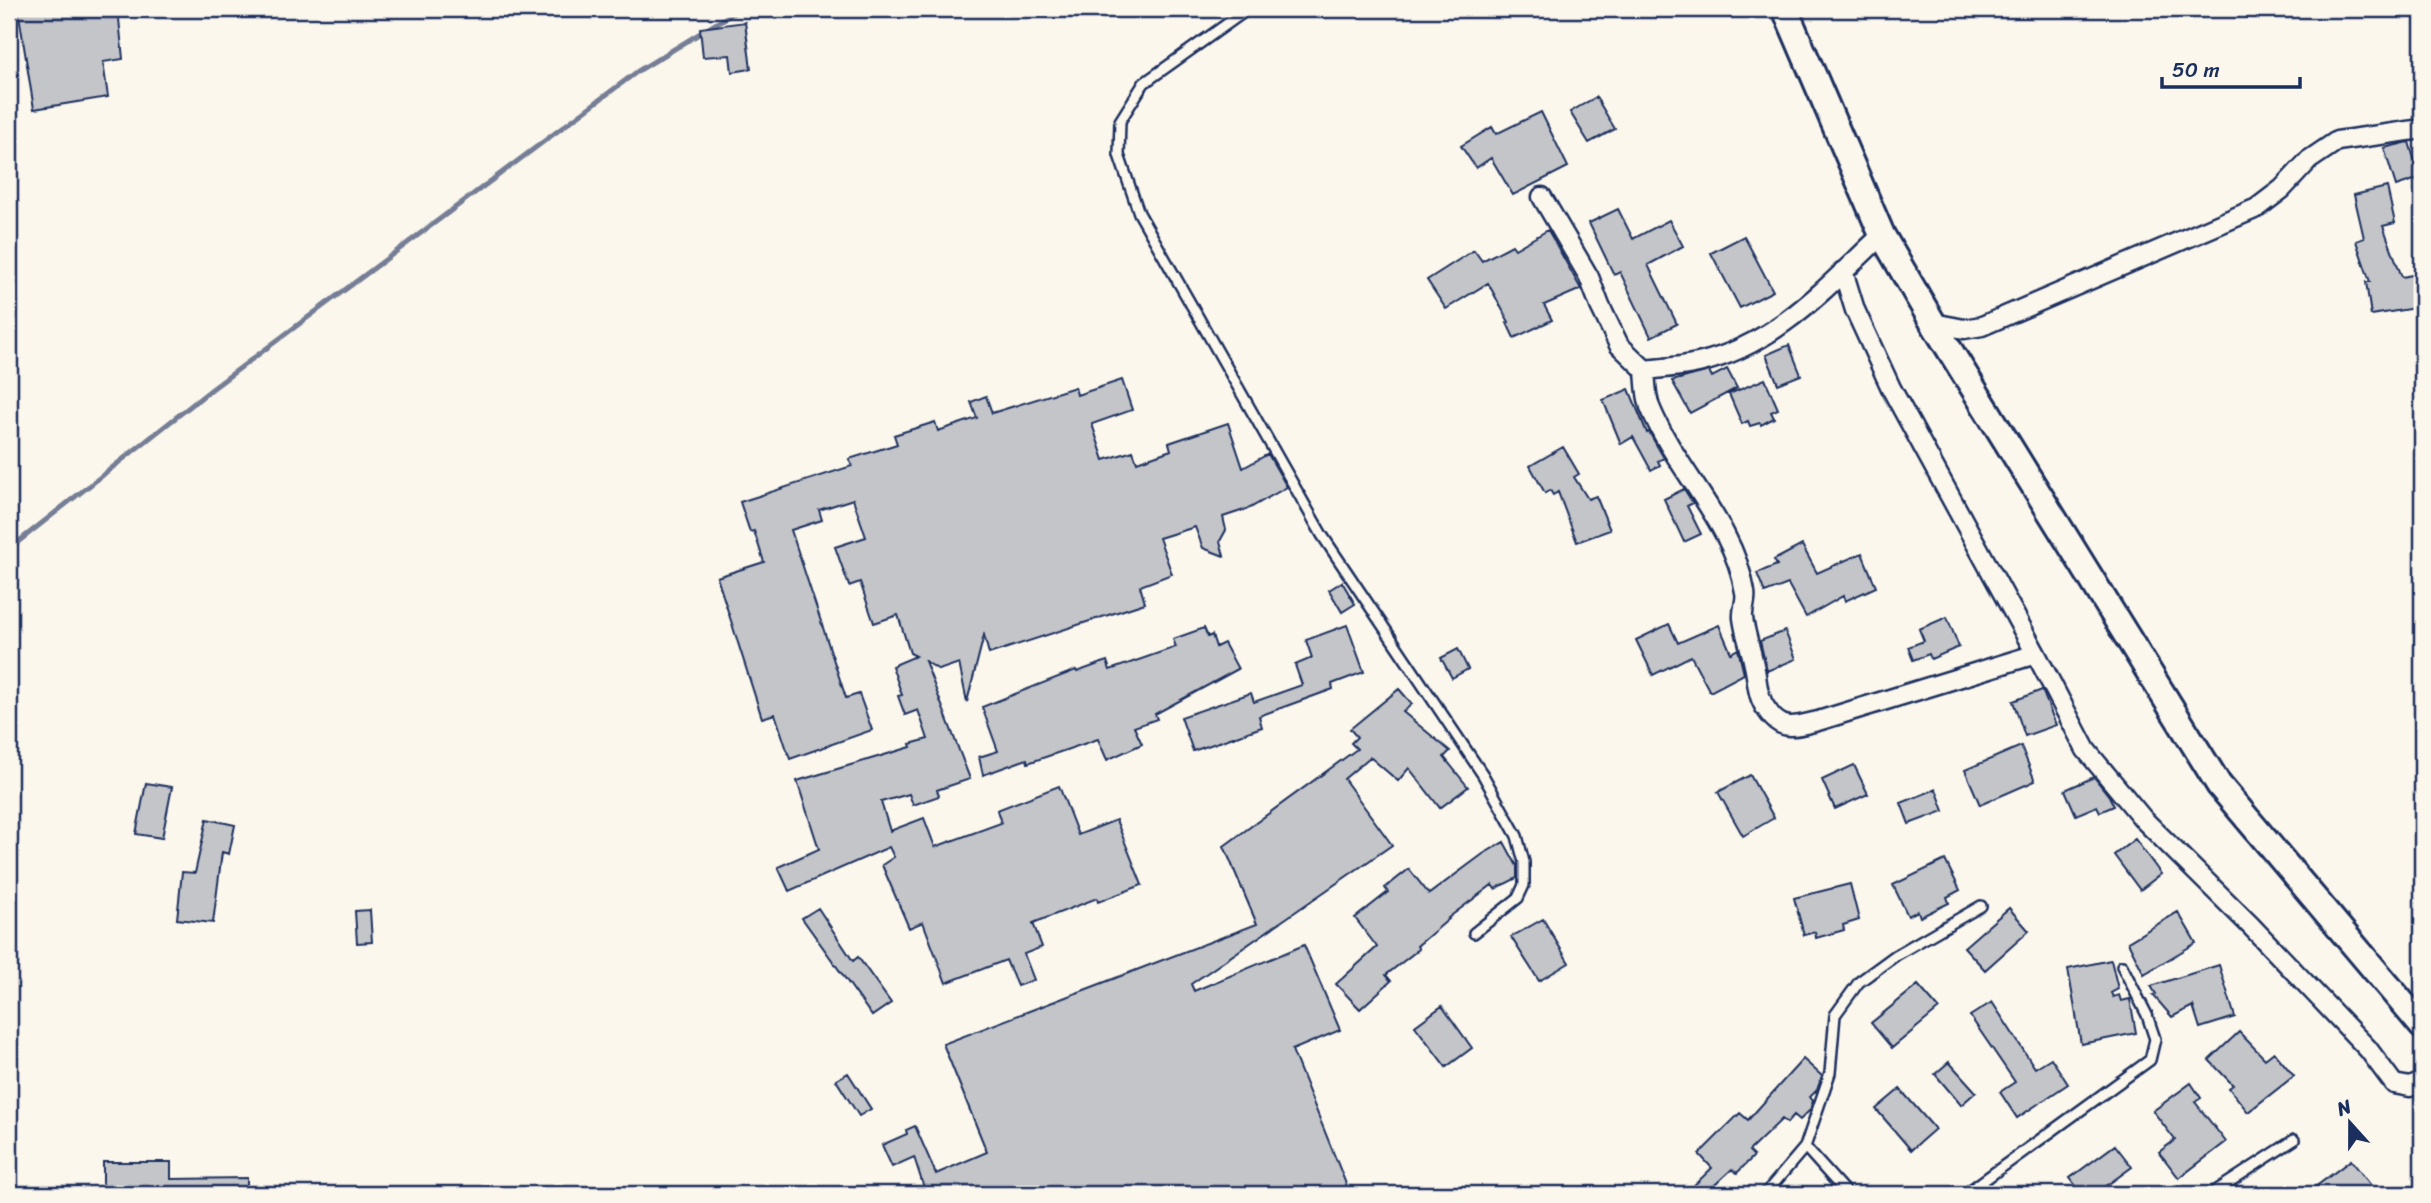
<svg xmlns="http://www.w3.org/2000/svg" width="2431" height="1203" font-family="Sriracha,sans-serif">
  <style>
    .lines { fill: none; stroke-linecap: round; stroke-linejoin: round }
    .stream { stroke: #747e96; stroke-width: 5 }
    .building { fill: #c3c5c9; stroke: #1b2f5e; stroke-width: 2 }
    .lane-casing { stroke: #1b2f5e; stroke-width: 14 }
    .street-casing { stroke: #1b2f5e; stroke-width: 23 }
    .secondary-casing { stroke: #1b2f5e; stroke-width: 30 }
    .lane { stroke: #fbf7ec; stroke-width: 9 }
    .street { stroke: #fbf7ec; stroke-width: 18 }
    .secondary { stroke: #fbf7ec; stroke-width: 24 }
  </style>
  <rect width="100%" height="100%" fill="#fbf7ec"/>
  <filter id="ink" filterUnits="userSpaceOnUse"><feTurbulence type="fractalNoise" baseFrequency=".0143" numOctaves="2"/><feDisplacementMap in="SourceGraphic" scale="14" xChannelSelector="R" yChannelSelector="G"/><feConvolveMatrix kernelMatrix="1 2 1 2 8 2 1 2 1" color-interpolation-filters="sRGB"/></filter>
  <g filter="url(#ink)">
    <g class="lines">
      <!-- stream -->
      <path class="stream" d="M9 549 212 389 638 71 740 9"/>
    </g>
    <!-- building -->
    <path class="building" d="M18 9H118L123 59 103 62 108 97 34 109Z
      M745 22 751 69 732 72 730 55 703 57 700 28Z
      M1596 97 1615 129 1589 143 1570 112Z
      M1541 112 1568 167 1513 195 1491 158 1476 168 1461 146 1492 127 1496 134Z
      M2409 142 2420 178 2396 186 2384 148Z
      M2387 187 2395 223 2383 226 2402 277 2422 273V307L2371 315 2366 282H2370L2356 241 2364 238 2354 195Z
      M1618 209 1633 239 1669 220 1683 246 1648 265 1677 324 1651 337 1620 272 1614 275 1589 223Z
      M1548 230 1581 289 1544 305 1552 320 1514 338 1507 323 1509 322 1488 283 1446 309 1427 280 1474 250 1482 261 1512 245 1515 249Z
      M1744 236 1773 291 1740 308 1711 253Z
      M1789 345 1801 375 1778 384 1766 355Z
      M1727 369 1737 388 1690 413 1672 381 1709 371 1712 377Z
      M1765 379 1778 409 1771 412 1774 418 1761 425 1760 423 1750 426 1748 421 1742 424 1729 394Z
      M1122 380 1132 410 1092 424 1104 460 1133 451 1137 462 1171 450 1169 443 1228 423 1243 468 1268 454 1287 487 1250 508 1223 517 1226 530 1220 541 1224 556 1203 548 1195 527 1159 538 1172 574 1140 586 1145 603 989 654 984 635 967 702 959 663 939 670 925 661 970 779 937 790 939 796 913 805 909 794 881 802 890 831 924 818 935 847 1001 823 997 810 1059 786 1078 835 1116 820 1142 885 1098 902 1097 898 1033 923 1042 947 1024 954 1034 980 1017 986 1006 960 946 983 923 922 909 928 882 865 894 857 889 847 789 891 778 867 819 849 797 781 911 747 910 744 928 739 918 710 905 715 898 696 902 695 892 666 916 656 910 653 898 615 874 623 860 582 849 586 835 547 866 537 853 499 819 510 822 520 791 530 846 698 859 694 872 730 790 759 775 714 762 718 717 577 764 562 754 531 750 532 740 502 852 466 849 459 897 444 894 435 935 422 938 431 977 418 971 402 986 396 992 413 1075 387 1077 395Z
      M1629 389 1647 433 1649 432 1664 458 1658 461 1660 465 1651 470 1633 437 1621 444 1603 400Z
      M1563 447 1579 474 1574 477 1588 499 1596 496 1610 530 1577 542 1558 492 1553 495 1550 490 1545 493 1530 466Z
      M1684 489 1693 503 1687 506 1701 534 1684 542 1664 499Z
      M1802 545 1817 573 1862 553 1876 587 1845 601 1843 596 1806 617 1788 584 1765 593 1757 573 1777 565 1774 560Z
      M1342 582 1355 604 1342 612 1329 590Z
      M1947 617 1959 647 1931 659 1929 654 1913 660 1908 647 1924 641 1919 629Z
      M1669 624 1678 643 1719 625 1731 653 1738 649 1744 674 1710 692 1691 656 1653 675 1636 640Z
      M1347 625 1364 672 1332 684 1333 689 1259 716 1262 727 1193 751 1181 717 1251 693 1254 702 1302 685 1295 665 1312 658 1306 640Z
      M1204 628 1208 637 1212 635 1216 647 1224 643 1238 669 1155 714 1157 719 1134 727 1142 744 1107 760 1098 739 1028 763 1027 759 983 775 979 757 998 751 982 707 1076 670 1077 672 1107 661 1110 670 1176 647 1173 639Z
      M1785 631 1796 659 1767 671 1760 641Z
      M1458 649 1468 669 1452 678 1441 658Z
      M1399 689 1412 704 1403 712 1450 751 1444 757 1468 787 1440 808 1409 768 1398 781 1370 757 1344 779 1392 845 1191 984 1194 991 1304 945 1340 1030 1292 1050 1350 1194H926L914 1157 892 1167 882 1145 907 1134 906 1130 915 1126 936 1174 987 1152 943 1044 1257 924 1224 846 1357 749 1351 743 1357 737 1350 729Z
      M2042 690 2056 725 2025 736 2013 701Z
      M2021 746 2035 781 1980 805 1965 770Z
      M1854 765 1868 794 1835 809 1822 780Z
      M1750 775 1774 818 1743 836 1718 792Z
      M2094 777 2109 796 2114 806 2100 812 2097 806 2076 815 2065 790Z
      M146 783 172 787 162 838 136 834Z
      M1936 789 1944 811 1909 824 1901 803Z
      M207 819 235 825 229 854 222 852 213 923 177 919 182 872 195 873Z
      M2135 839 2161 874 2140 890 2114 855Z
      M1504 842 1517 866V878L1495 889 1492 885 1448 918 1449 919 1417 946 1419 949 1386 975 1391 981 1360 1009 1336 984 1377 947 1355 918 1388 892 1385 888 1409 869 1429 894 1483 854Z
      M1945 860 1960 890 1947 897 1949 903 1920 917 1918 911 1908 916 1893 885Z
      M1850 884 1859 920 1843 925 1844 930 1816 938 1815 932 1804 935 1794 898Z
      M818 908 853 961 858 957 891 1003 872 1016 802 918Z
      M2009 908 2029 931 1985 970 1964 947Z
      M370 910 372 942 357 943 355 911Z
      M2178 912 2196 943 2144 974 2128 942Z
      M1543 919 1569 963 1539 981 1511 937Z
      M2111 960 2118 989 2111 993 2113 997 2119 995 2121 1001 2130 999 2136 1033 2081 1044 2068 969Z
      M2219 965 2235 1017 2200 1028 2193 1006 2172 1017 2153 995 2156 994 2151 986Z
      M1918 985 1939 1009 1892 1048 1871 1023Z
      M1992 1002 2035 1068 2051 1058 2068 1084 2017 1118 2000 1092 2015 1082 1970 1016Z
      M1442 1006 1472 1048 1446 1067 1415 1026Z
      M2239 1032 2265 1059 2274 1052 2294 1076 2248 1112 2229 1088 2233 1085 2209 1060Z
      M1803 1059 1822 1076 1817 1090 1810 1097 1813 1101 1810 1110 1800 1120 1794 1115 1787 1123 1782 1119 1749 1151 1754 1156 1737 1173 1732 1169 1705 1194H1685L1712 1168 1699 1154 1740 1113 1748 1120Z
      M1949 1062 1976 1092 1961 1105 1935 1074Z
      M848 1073 871 1109 859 1116 836 1080Z
      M2191 1083 2201 1098 2195 1102 2226 1142 2179 1178 2159 1152 2175 1140 2153 1111Z
      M1900 1089 1935 1129 1911 1150 1876 1109Z
      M2115 1145 2132 1167 2095 1194H2082L2070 1178Z
      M2351 1160 2373 1188 2365 1194H2306Z
      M103 1162H171V1179L247 1178V1194H103Z"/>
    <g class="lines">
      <defs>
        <path id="lane" d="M1248 9 1144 83 1120 121 1119 155 1139 213 1322 535 1483 775 1517 836 1524 862V885L1518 898 1474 933
          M1805 1147 1847 1194
          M1765 1194 1805 1147 1830 1073 1835 1015 1859 982 1896 955 1981 906
          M1965 1194 2150 1060 2155 1039 2147 1015 2122 966
          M2211 1194 2294 1140"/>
        <path id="street" d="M1542 197 1589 277 1600 306 1619 345 1645 370C1662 368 1681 367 1698 363 1775 346 1827 286 1882 235
          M1843 271 1855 310 1891 388 2036 654 2086 750 2144 820 2251 926 2368 1049 2394 1084 2410 1087 2422 1082
          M1933 323 1964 329 1982 326 2257 208 2282 189 2309 160 2337 141 2422 129
          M1645 370C1646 382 1646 396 1650 407 1676 471 1734 523 1745 592 1747 600 1742 609 1743 618 1745 634 1751 649 1754 665 1758 681 1756 695 1767 710 1782 733 1796 726 1818 721L2036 654"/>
        <path id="secondary" d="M1785 9 1882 235 1933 323 2219 785 2422 1026"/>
      </defs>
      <!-- lane casing -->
      <use href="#lane" class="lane-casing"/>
      <!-- street casing -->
      <use href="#street" class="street-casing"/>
      <!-- secondary casing -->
      <use href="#secondary" class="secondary-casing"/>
      <!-- lane -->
      <use href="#lane" class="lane"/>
      <!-- street -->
      <use href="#street" class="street"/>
      <!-- secondary -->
      <use href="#secondary" class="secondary"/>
    </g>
  </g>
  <!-- margin -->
  <rect width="2431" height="1203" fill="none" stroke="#fbf7ec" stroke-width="35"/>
  <rect x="18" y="18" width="2396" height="1168" fill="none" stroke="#1b2f5e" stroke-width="2.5" filter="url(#ink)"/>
  <!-- north arrow -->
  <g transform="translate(2350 1123) rotate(339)" stroke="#fbf7ec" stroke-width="5" paint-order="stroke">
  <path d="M0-5L12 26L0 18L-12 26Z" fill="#1b2f5e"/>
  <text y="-10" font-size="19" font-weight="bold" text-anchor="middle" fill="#1b2f5e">N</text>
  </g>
  <!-- scale -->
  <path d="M2162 77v10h138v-10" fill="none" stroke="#1b2f5e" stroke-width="3.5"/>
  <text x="2172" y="77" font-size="21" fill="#1b2f5e" stroke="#fbf7ec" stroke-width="5" paint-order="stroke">50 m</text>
</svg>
